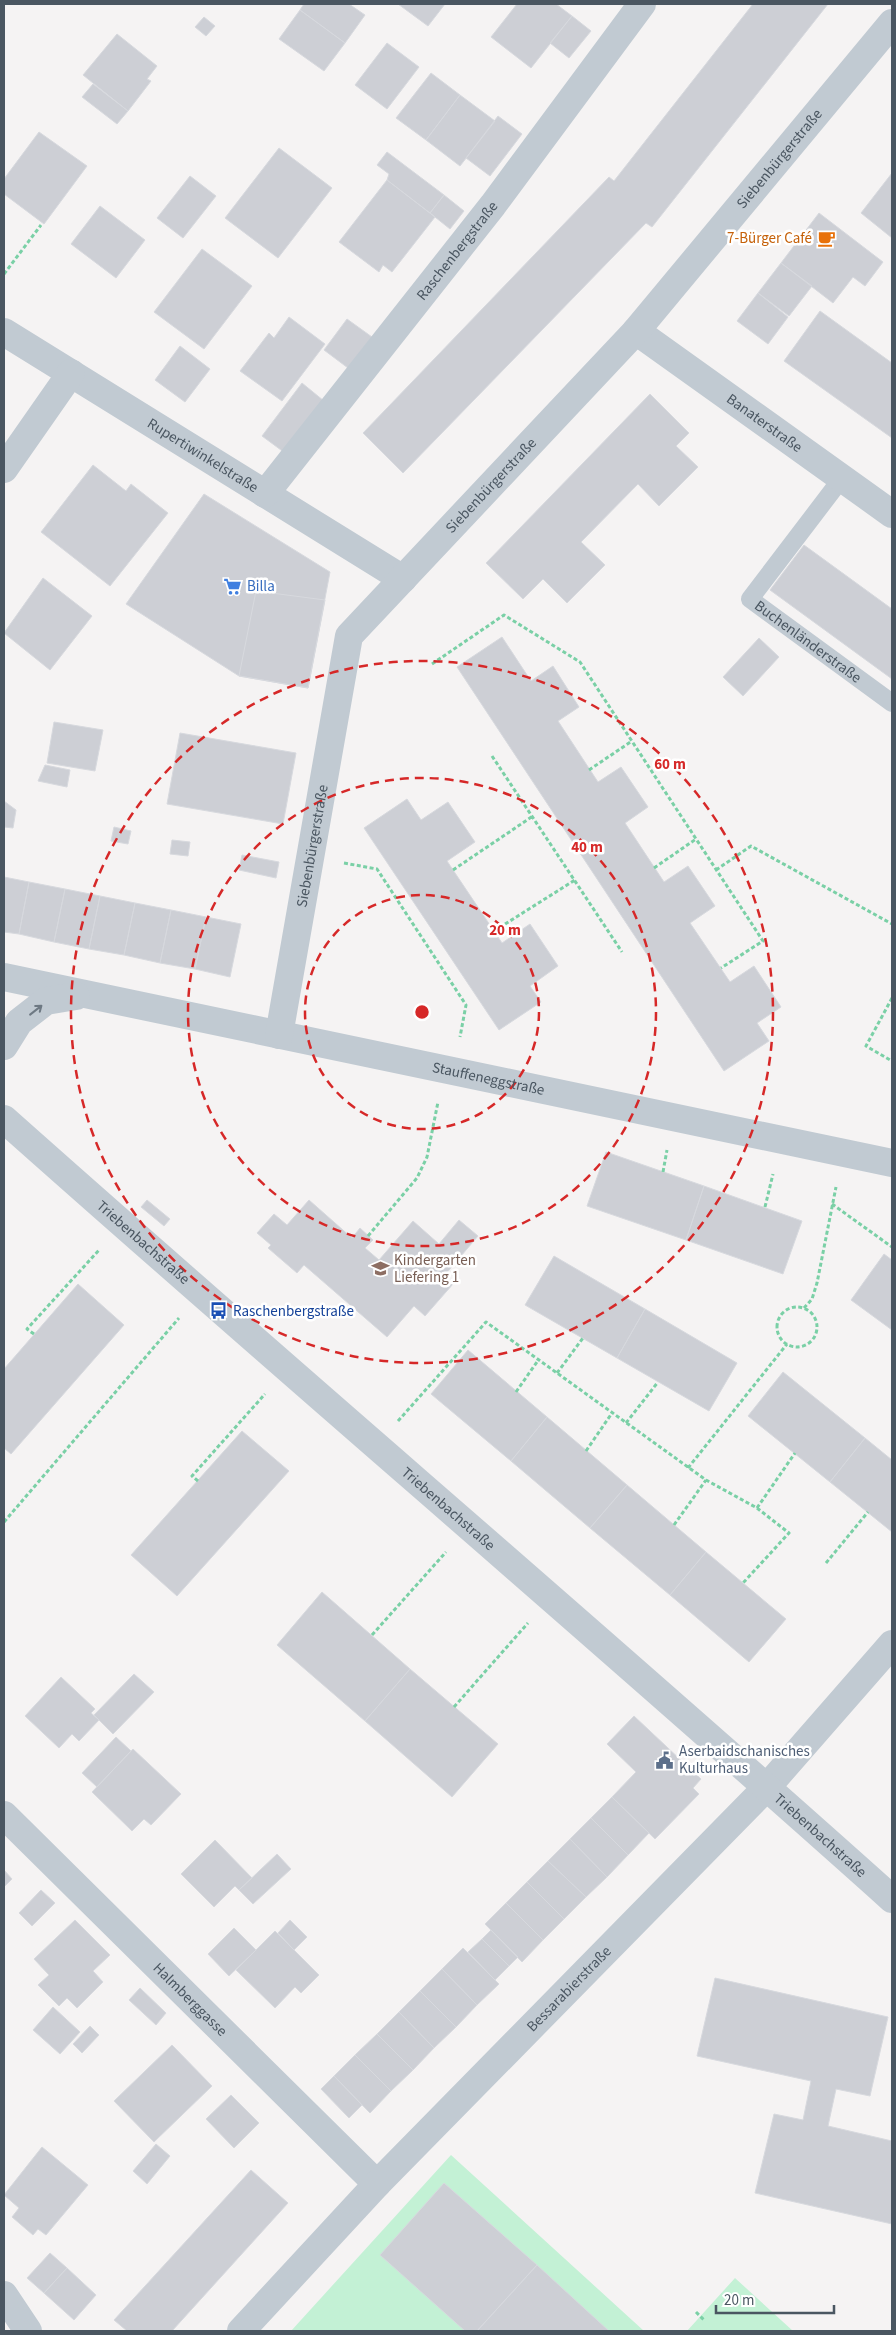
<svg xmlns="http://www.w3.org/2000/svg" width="896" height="2335" font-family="'Source Sans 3',sans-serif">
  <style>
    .green { fill: #c3f1d5 }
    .building { fill: #cdcfd5; stroke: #d7d9de }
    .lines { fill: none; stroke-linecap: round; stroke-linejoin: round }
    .path { stroke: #7ad0a6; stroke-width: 3; stroke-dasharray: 4 2.5; stroke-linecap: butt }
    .service { stroke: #c1cad2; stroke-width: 18 }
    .minor { stroke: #c1cad2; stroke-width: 28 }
    .tertiary { stroke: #c1cad2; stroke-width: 28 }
    .oneway { stroke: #6e7983 }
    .ring { fill: none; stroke: #d62828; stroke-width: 2.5; stroke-dasharray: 9 6 }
    .labels { text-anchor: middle; stroke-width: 5; stroke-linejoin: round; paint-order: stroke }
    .street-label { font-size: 15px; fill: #4a5661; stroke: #fff }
    .food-label { font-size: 15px; fill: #c56008; stroke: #fff; text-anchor: end }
    .shop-label { font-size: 15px; fill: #366cbe; stroke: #fff; text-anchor: start }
    .education-label { font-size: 15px; fill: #785e54; stroke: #fff; text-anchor: start }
    .transit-label { font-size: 15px; fill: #164399; stroke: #fff; text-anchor: start }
    .service-label { font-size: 15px; fill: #4e5e75; stroke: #fff; text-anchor: start }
    .centre { fill: #d62828; stroke: #fff; stroke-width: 2.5 }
    .ring-label { font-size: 15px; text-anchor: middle; font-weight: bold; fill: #d62828; stroke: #fff; stroke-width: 5; stroke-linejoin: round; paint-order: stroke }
  </style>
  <rect width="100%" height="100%" fill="#f5f3f3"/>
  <!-- green -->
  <path class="green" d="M451 2155 644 2331H291Z
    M735 2278 793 2331H687Z"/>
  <!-- building -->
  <path class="building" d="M304 4H349L365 15 345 43 300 10Z
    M398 4H445L428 26Z
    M517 4H556L572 16 531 68 491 37Z
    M753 4H828L652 227 646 223 403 473 363 433 609 177 614 181Z
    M300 10 345 43 324 71 279 39Z
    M572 16 591 31 569 58 550 43Z
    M204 17 215 26 206 36 195 27Z
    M117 34 157 66 147 79 151 81 128 111 83 75Z
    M387 43 419 67 387 109 355 85Z
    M431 73 460 95 426 140 396 118Z
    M93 84 128 111 117 124 82 97Z
    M460 95 495 121 460 166 426 140Z
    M498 116 522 134 490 176 466 158Z
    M39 132 87 166 44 224 4 194V179Z
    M279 148 332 188 278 258 225 218Z
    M387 152 444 195 430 213 387 180 389 174 377 165Z
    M892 173V238L861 213Z
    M190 176 216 196 183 238 157 218Z
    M387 180 435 217 392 272 383 265 379 272 339 242Z
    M444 195 464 211 450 229 430 213Z
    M100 206 145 240 116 278 71 244Z
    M819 213 883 262 865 286 853 277 833 303 781 263Z
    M202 249 252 286 204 349 154 312Z
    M781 263 812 286 789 316 758 293Z
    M758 293 788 317 768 344 737 321Z
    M820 311 892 363V438L784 361Z
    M289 317 325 344 282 401 240 371 269 333 274 338Z
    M347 319 372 337 348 368 324 350Z
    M180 346 210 369 185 402 155 380Z
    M302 383 324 401 285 453 262 436Z
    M650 394 689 433 676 446 698 467 659 506 638 484 581 542 605 565 567 603 543 579 523 599 486 563Z
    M93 465 126 491 131 484 168 513 110 586 41 532Z
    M204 494 330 572 308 688 239 676 126 604Z
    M804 545 892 609V679L770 590Z
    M43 578 92 616 50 670 4 633Z
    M256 591 325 600 308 688 239 676Z
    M502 637 531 681 553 666 579 707 558 721 598 782 621 767 648 807 625 823 664 882 688 866 715 906 690 923 730 982 754 966 781 1007 757 1023 769 1041 724 1071 457 667Z
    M759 638 779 657 743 696 723 677Z
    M54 722 103 730 95 771 47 763Z
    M180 733 296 753 283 824 167 804Z
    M45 765 70 770 67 787 38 781Z
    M407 799 421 820 448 802 475 842 447 861 502 943 530 924 558 966 530 986 541 1002 499 1030 364 828Z
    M4 801 16 810 13 828 4 827Z
    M114 827 131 831 128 844 111 841Z
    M172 840 190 842 188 856 170 854Z
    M242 855 279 862 276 878 239 870Z
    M4 877 29 882 19 934 4 932Z
    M29 882 65 889 54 942 19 934Z
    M65 889 100 896 89 949 54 942Z
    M100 896 135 903 124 955 89 949Z
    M135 903 171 910 160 963 124 955Z
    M171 910 206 917 195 969 160 963Z
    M206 917 241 924 230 977 195 969Z
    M606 1152 704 1186 686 1240 587 1206Z
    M704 1186 802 1221 783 1274 686 1240Z
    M147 1200 170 1219 164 1226 141 1207Z
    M309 1200 352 1238 360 1228 373 1240 365 1248 379 1260 413 1221 439 1244 459 1220 478 1236 444 1276 453 1284 425 1316 414 1306 387 1337 304 1265 297 1273 268 1248 271 1245 257 1233 274 1214 287 1225Z
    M884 1254 892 1260V1330L851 1300Z
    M554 1256 645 1309 617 1358 525 1305Z
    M78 1284 124 1325 11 1454 4 1448V1369Z
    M645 1309 737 1363 709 1411 617 1358Z
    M468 1350 547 1417 511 1461 431 1394Z
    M783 1372 865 1438 830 1482 748 1416Z
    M547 1417 627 1485 590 1528 511 1461Z
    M242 1431 289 1471 177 1596 131 1555Z
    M865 1438 892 1460V1532L830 1482Z
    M627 1485 706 1552 670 1595 590 1528Z
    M706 1552 786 1619 749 1662 670 1595Z
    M322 1592 410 1669 365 1721 277 1645Z
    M410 1669 498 1744 452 1797 365 1721Z
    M134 1674 154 1692 113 1734 94 1715Z
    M61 1677 95 1709 91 1713 99 1720 79 1741 72 1734 59 1748 25 1716Z
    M634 1716 701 1779 693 1788 699 1794 655 1839 612 1797 636 1772 607 1744Z
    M116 1737 131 1751 97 1787 82 1773Z
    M133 1749 181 1794 151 1825 144 1819 132 1831 92 1792Z
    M612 1797 649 1833 628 1855 591 1818Z
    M591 1818 628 1855 607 1877 570 1839Z
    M570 1839 607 1877 586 1897 548 1861Z
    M215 1840 252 1878 239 1890 235 1886 214 1907 181 1874Z
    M277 1854 291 1869 253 1904 239 1890Z
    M548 1861 586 1897 564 1919 527 1882Z
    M4 1870 12 1879 4 1887Z
    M527 1882 564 1919 543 1940 506 1903Z
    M41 1890 55 1903 32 1926 19 1913Z
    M506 1903 543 1940 522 1962 485 1924Z
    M75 1920 110 1955 93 1971 103 1982 77 2008 67 1998 59 2006 38 1985 49 1975 34 1959Z
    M290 1920 307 1937 294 1950 278 1933Z
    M234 1928 256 1950 229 1976 208 1954Z
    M491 1930 518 1957 509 1966 482 1939Z
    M275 1931 319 1975 301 1993 295 1987 275 2008 236 1970Z
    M482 1939 509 1966 495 1980 468 1952Z
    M463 1948 499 1984 477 2005 442 1969Z
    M442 1969 477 2005 456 2027 420 1991Z
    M715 1978 888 2017 870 2096 836 2089 828 2126 892 2141V2224L755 2193 774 2114 803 2120 811 2081 697 2056Z
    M140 1988 166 2013 156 2025 129 2000Z
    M420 1991 456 2027 434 2048 399 2012Z
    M53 2007 80 2032 60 2054 33 2030Z
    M399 2012 434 2048 413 2070 377 2034Z
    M90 2026 99 2035 82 2053 73 2044Z
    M377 2034 413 2070 391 2091 355 2055Z
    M172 2045 212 2086 154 2142 114 2101Z
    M355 2055 391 2091 370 2113 334 2076Z
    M334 2076 362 2105 349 2118 321 2089Z
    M231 2095 259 2123 234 2148 206 2119Z
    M156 2144 170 2156 147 2184 133 2171Z
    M42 2147 88 2185 46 2235 38 2229 33 2235 12 2217 19 2208 4 2195Z
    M251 2170 288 2203 172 2331H127L114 2320Z
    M444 2183 537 2265 477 2331H465L380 2255Z
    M50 2253 67 2268 44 2293 27 2278Z
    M537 2265 609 2331H477Z
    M67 2268 96 2295 74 2320 44 2293Z"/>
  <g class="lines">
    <!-- path -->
    <path class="path" d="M4 274 41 225
      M432 664 504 615 580 662 763 941 721 968
      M492 756 622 952
      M589 770 632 741
      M344 863 377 869 466 1005 460 1037
      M654 868 696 839
      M453 870 533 816
      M716 870 751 846 892 924
      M494 931 575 880
      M892 998 866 1046 892 1061
      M663 1172 667 1150
      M832 1204 892 1247
      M765 1207 773 1174
      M368 1236 417 1178 427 1157 438 1102
      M777 1327a20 20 0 1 1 40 0a20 20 0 1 1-40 0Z
      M804 1308 812 1299 817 1283 836 1187
      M34 1334 27 1329 100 1249
      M557 1373 583 1338
      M516 1392 539 1359
      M398 1421 486 1322 706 1480 757 1508 789 1533 743 1583
      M626 1423 658 1382
      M586 1451 612 1413
      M688 1468 787 1344
      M198 1481 192 1476 265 1394
      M757 1508 795 1453
      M4 1522 179 1318
      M674 1525 706 1480
      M826 1563 868 1512
      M372 1635 446 1552
      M454 1707 528 1623
      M696 2312 705 2321"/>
    <!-- service -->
    <path class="service" id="s1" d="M842 478 750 599 892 703"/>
    <!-- minor -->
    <g class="minor">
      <path id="s2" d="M636 331 892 514"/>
      <path id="s3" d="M4 332 403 579"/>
      <path d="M4 469 71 373"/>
      <path id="s4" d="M265 494 493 205 642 4"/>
      <path id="s5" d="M4 977 892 1163"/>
      <path id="s6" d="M279 1035 349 636 636 331 892 23"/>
      <path d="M4 1046 19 1022 46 1001 76 996"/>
      <path id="s7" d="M4 1815 377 2184"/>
      <path d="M4 2295 28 2331"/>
      <path id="s8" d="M241 2331 377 2184 767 1787 892 1644"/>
    </g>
    <!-- tertiary -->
    <path class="tertiary" id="s9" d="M4 1119C298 1381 599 1636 892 1899"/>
  </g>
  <!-- one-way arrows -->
  <defs><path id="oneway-shaft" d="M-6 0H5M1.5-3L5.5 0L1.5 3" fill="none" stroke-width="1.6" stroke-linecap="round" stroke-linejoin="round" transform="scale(1.25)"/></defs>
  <use class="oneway" href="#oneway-shaft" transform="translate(36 1010) rotate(-38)"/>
  <!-- distance rings -->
  <g class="ring">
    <circle cx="422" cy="1012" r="117"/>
    <circle cx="422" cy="1012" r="234"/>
    <circle cx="422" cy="1012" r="351"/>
  </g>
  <!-- icons -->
  <defs>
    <symbol id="cafe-bare" viewBox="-9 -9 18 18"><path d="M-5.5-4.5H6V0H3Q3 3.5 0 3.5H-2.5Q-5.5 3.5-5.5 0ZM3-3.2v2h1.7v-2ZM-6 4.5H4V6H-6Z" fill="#e8710a" stroke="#fff" stroke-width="2.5" paint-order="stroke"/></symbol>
    <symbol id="supermarket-bare" viewBox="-9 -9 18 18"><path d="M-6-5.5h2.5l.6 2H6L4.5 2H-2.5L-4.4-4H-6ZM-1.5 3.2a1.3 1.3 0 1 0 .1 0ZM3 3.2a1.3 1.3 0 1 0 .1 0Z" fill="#3f7fe0" stroke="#fff" stroke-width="2.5" paint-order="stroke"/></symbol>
    <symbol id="school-bare" viewBox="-9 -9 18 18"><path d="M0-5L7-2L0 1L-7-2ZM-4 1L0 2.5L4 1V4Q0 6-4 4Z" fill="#8d6e63" stroke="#fff" stroke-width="2.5" paint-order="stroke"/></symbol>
    <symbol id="bus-bare" viewBox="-9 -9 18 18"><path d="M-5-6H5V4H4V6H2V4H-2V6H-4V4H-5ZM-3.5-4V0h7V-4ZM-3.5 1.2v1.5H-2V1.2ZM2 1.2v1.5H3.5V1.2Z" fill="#1a4fb4" stroke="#fff" stroke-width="2.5" paint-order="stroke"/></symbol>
    <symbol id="civic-bare" viewBox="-9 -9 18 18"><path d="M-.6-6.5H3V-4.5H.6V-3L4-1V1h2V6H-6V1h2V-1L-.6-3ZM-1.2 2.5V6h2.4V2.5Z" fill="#5c6f8a" stroke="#fff" stroke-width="2.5" paint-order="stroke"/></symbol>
  </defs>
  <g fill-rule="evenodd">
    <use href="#cafe-bare" x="814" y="226" width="25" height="25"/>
    <use href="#supermarket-bare" x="220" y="574" width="25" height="25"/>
    <use href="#school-bare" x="368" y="1256" width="25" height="25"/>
    <use href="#bus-bare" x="206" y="1298" width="25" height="25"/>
    <use href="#civic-bare" x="652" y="1748" width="25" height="25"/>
  </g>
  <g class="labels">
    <!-- street labels -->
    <g class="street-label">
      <text dy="5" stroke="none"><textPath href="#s6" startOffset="1048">Siebenbürgerstraße</textPath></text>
      <text dy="5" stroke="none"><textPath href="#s4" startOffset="310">Raschenbergstraße</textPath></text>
      <text dy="5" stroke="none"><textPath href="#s2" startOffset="158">Banaterstraße</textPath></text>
      <text dy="5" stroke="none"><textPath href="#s3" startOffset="234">Rupertiwinkelstraße</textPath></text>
      <text dy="5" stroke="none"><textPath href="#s6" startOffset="612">Siebenbürgerstraße</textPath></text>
      <text dy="5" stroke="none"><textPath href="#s1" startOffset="224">Buchenländerstraße</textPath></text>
      <text dy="5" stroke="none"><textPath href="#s6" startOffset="192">Siebenbürgerstraße</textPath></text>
      <text dy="5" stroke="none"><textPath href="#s5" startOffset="495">Stauffeneggstraße</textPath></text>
      <text dy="5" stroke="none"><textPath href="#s9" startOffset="186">Triebenbachstraße</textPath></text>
      <text dy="5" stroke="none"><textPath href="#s9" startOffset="591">Triebenbachstraße</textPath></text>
      <text dy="5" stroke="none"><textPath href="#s9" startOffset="1086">Triebenbachstraße</textPath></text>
      <text dy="5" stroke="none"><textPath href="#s8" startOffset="474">Bessarabierstraße</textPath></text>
      <text dy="5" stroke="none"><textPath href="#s7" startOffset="262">Halmberggasse</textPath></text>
    </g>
    <!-- food labels -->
    <g class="food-label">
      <text x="812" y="243">7-Bürger Café</text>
    </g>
    <!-- shop labels -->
    <g class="shop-label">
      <text x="247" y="591">Billa</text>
    </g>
    <!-- education labels -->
    <g class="education-label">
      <text x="394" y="1265">Kindergarten<tspan x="394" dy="17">Liefering 1</tspan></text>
    </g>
    <!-- transit labels -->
    <g class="transit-label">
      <text x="233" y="1316">Raschenbergstraße</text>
    </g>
    <!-- service labels -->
    <g class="service-label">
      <text x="679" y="1756">Aserbaidschanisches<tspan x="679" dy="17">Kulturhaus</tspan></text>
    </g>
  </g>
  <circle cx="422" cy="1012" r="8" class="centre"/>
  <g class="ring-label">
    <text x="670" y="769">60 m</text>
    <text x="587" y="852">40 m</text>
    <text x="505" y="935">20 m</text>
  </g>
  <!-- border -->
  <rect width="896" height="2335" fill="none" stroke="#4a5661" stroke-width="10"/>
  <!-- scale -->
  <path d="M716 2305v8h118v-8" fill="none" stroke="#4a5661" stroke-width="2.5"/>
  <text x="724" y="2305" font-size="15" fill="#4a5661" stroke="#ffffff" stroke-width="4" paint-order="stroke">20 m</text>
</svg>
